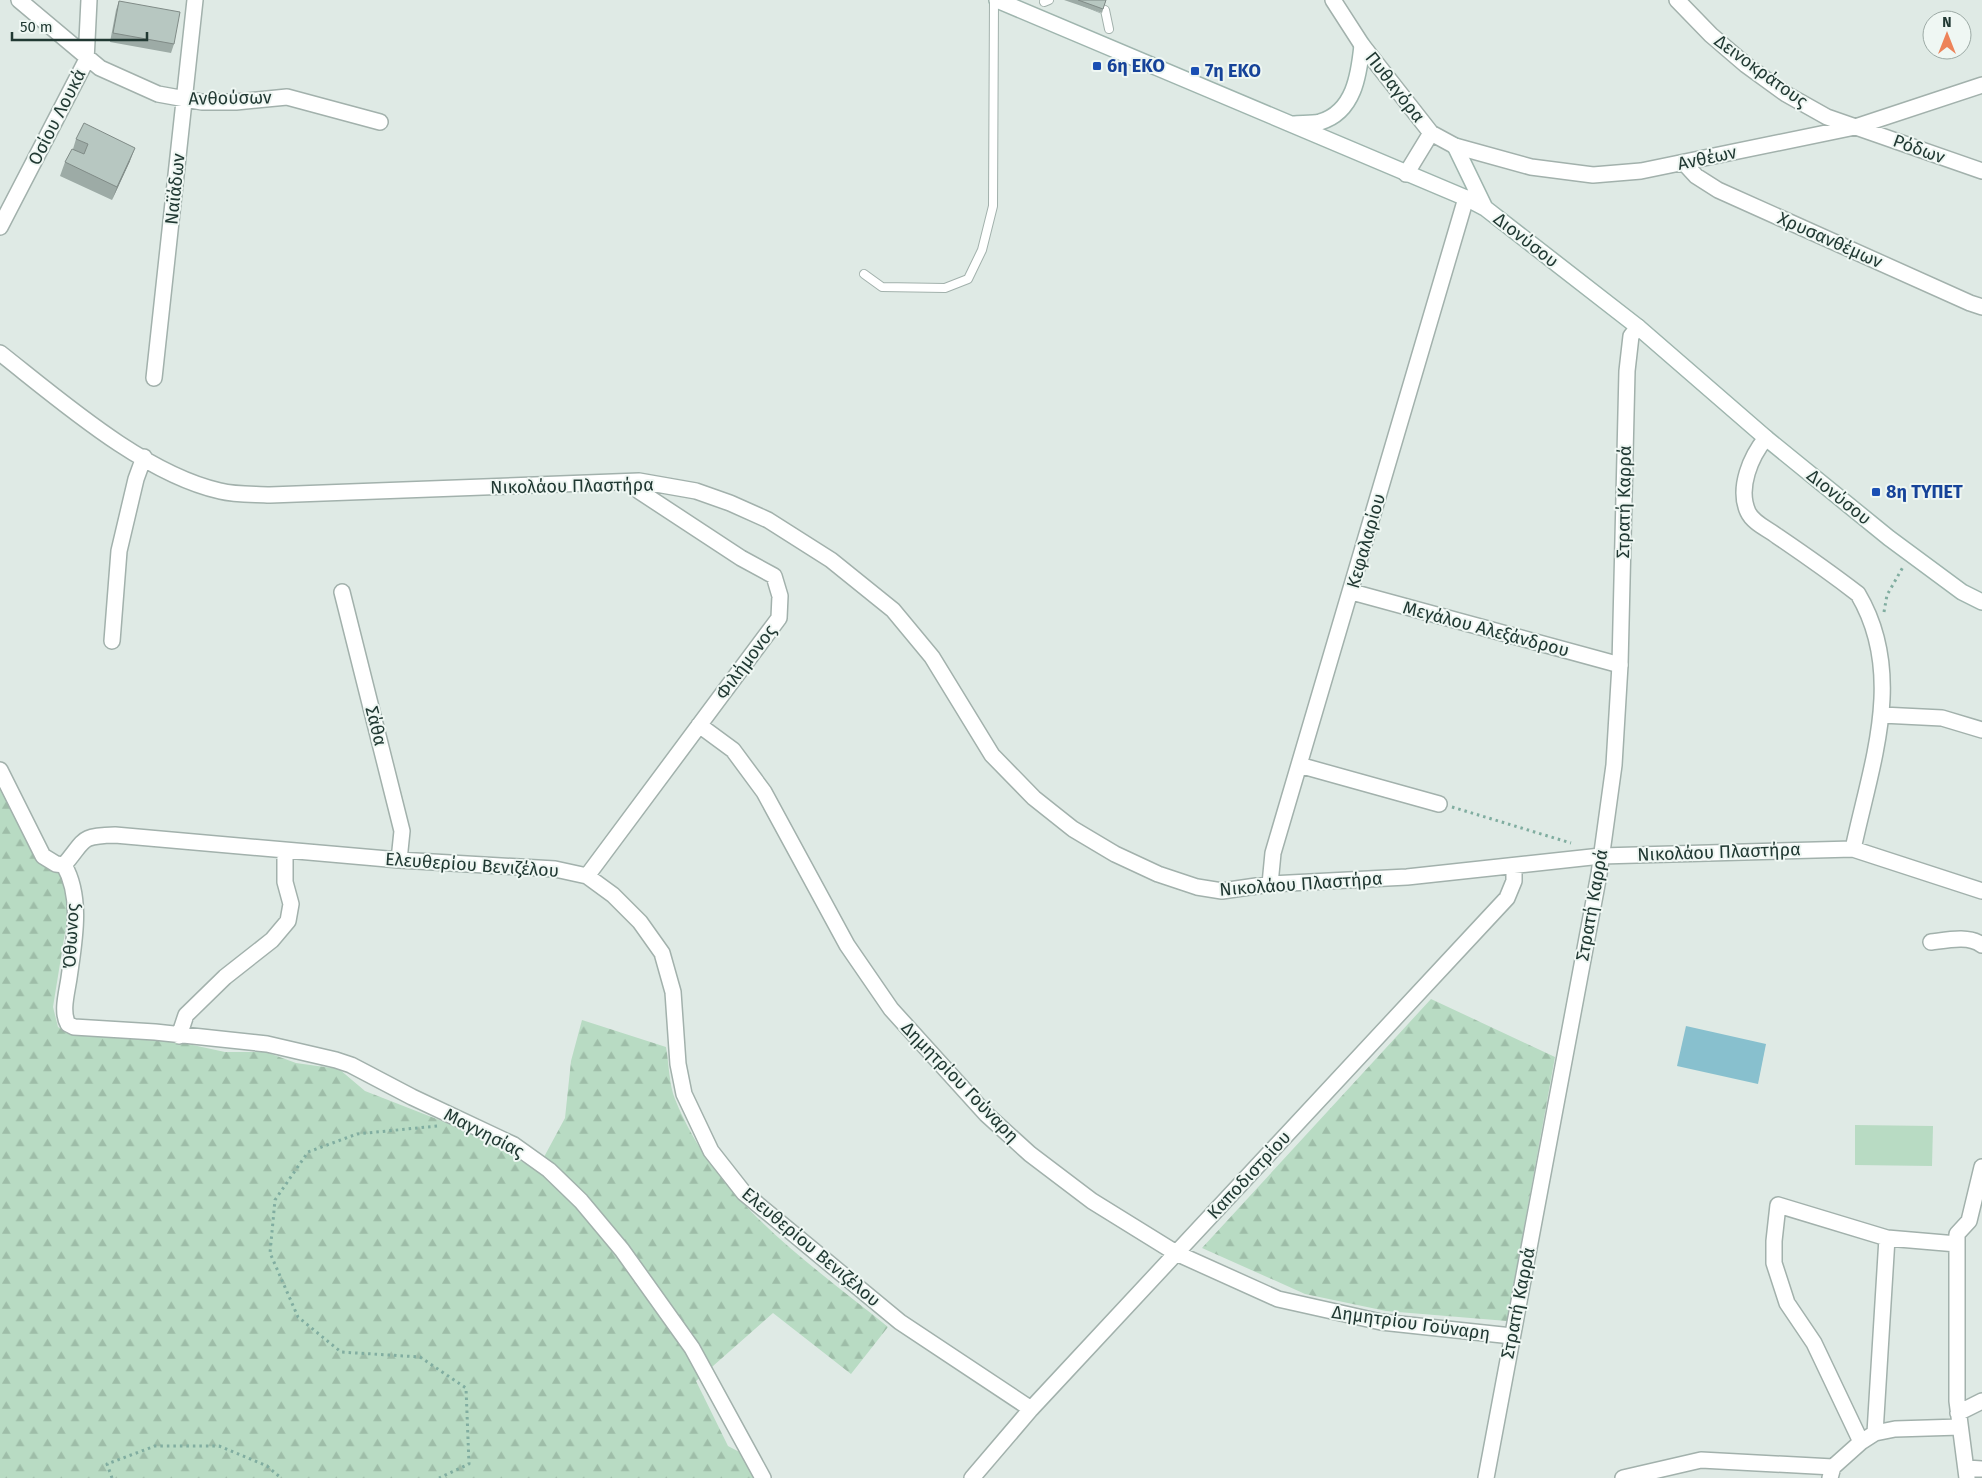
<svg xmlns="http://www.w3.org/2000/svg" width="1982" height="1478" font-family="'Fira Sans',sans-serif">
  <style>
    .forest { fill: url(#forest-firs) }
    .park { fill: #b8dbc3 }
    .water { fill: #88c0ce }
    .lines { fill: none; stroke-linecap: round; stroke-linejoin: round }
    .service-casing { stroke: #a2b1ac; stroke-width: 10 }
    .minor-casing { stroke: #a2b1ac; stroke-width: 18 }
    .tertiary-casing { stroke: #a2b1ac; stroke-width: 18 }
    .secondary-casing { stroke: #9fb5ae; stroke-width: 18 }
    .path { stroke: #80ada0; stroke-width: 3; stroke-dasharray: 2.5 4; stroke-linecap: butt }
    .service { stroke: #fff; stroke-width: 8 }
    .minor { stroke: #fff; stroke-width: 15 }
    .tertiary { stroke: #fff; stroke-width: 15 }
    .secondary { stroke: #fff; stroke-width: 15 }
    .wall { fill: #9daba6 }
    .shaded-wall { fill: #808b87 }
    .building { fill: #b7c7c1; stroke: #808b87 }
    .transit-dot { fill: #1a4fb4; stroke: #eff7f3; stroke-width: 2 }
    .labels { text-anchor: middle; stroke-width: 4; stroke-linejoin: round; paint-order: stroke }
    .transit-label { font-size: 18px; font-weight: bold; fill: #164399; stroke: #eff7f3; text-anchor: start }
    .street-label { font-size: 18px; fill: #213933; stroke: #eff7f3 }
  </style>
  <defs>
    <pattern id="forest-firs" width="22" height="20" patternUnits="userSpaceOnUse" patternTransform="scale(1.25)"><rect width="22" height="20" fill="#b8dbc3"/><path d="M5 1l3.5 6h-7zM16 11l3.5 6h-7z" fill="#9ebda8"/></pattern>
  </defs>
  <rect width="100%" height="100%" fill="#dfeae5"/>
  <!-- forest -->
  <path class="forest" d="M0 782 40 861 59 872 67 890 68 914 53 1007 58 1027 71 1035 165 1039 225 1052H266L296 1063 339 1069 365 1091 465 1130 537 1170 565 1118 571 1061 582 1020 666 1047C669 1064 669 1084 675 1099 715 1200 808 1262 888 1327L851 1374 773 1313 696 1381 728 1446 747 1456 755 1478H0Z
    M1431 999 1555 1057 1507 1321 1386 1311 1305 1294 1202 1248Z"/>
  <!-- park -->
  <path class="park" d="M1855 1125 1933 1126 1932 1166 1855 1165Z"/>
  <!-- water -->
  <path class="water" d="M1686 1026 1766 1044 1758 1084 1677 1066Z"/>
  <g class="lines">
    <defs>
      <path id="service" d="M1081 0 1105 10 1109 29
        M1044 2 1049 0
        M864 274 882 287 945 288 968 279 982 250 993 206 994 0"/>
      <path id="minor" d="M19 0 100 68 158 94 202 102H236L287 97 380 122
        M1333 0 1362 45 1431 133 1455 146 1531 167 1593 175 1641 171 1855 127 1982 85
        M1677 0 1711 35 1746 65 1786 94 1827 117 1982 171
        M1684 163 1696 176 1718 190 1970 303 1982 307
        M1406 174 1431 133
        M0 227 86 61 89 0
        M0 353C61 401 144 474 220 491 236 495 254 494 270 495L639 481 696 491 730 503 768 520 831 560 893 610 932 657 992 755 1034 798 1073 829 1115 854 1158 874 1197 887 1222 891 1270 884 1407 877 1601 856 1853 849 1982 891
        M154 378 195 0
        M1766 438C1751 456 1737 488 1748 512 1753 523 1768 529 1777 536 1805 555 1832 574 1858 594 1906 675 1871 764 1853 849
        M342 592 402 831 399 860
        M1352 592 1620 665
        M112 641 119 551 136 479 144 457
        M1882 715 1942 718 1982 730
        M699 725 733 750 764 792 847 945 891 1009 986 1114 1030 1154 1092 1201 1176 1253 1278 1299 1381 1322 1512 1336
        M1299 765 1439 804
        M0 770 43 856 56 864 64 865
        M64 865C86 840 78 836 115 835L399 860 555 869 587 876 613 895 640 922 662 953 673 992 678 1064 684 1094 711 1151 744 1193 900 1322 1031 1409
        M64 865C83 898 74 942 69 978 67 992 61 1012 68 1024L74 1027 155 1032 267 1044 336 1060 351 1065 412 1097 514 1145 549 1170 581 1201 622 1250 692 1348 763 1478
        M587 876 779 618 780 596 774 576 741 558 639 491V481
        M1270 884 1273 853 1466 198
        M1931 942C1947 940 1969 935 1982 945
        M179 1036 186 1015 225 977 272 940 288 921 291 904 285 882V850
        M1958 1413 1982 1401
        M1875 1433 1887 1238
        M1861 1442 1814 1343 1787 1303 1774 1263V1241L1778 1205 1887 1238 1957 1244
        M1967 1468 1982 1469
        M972 1478 1031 1409 1507 898 1514 881V866
        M1623 1478 1701 1460 1833 1467
        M1830 1478 1833 1467 1861 1442 1875 1433 1895 1429 1960 1427
        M1967 1478 1957 1401V1234L1969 1221 1982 1167"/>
      <path id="tertiary" d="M1486 1478 1599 874 1614 765 1620 665 1627 371 1631 336 1638 327"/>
      <path id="secondary" d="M997 0 1466 198 1485 208 1638 327 1766 438 1889 538 1962 592 1982 602
        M1293 124C1301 123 1311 124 1320 122 1354 112 1359 75 1362 45
        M1455 146 1485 208"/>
    </defs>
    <!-- service casing -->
    <use href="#service" class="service-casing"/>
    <!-- minor casing -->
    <use href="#minor" class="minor-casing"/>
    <!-- tertiary casing -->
    <use href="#tertiary" class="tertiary-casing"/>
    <!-- secondary casing -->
    <use href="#secondary" class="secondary-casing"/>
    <!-- path -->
    <path class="path" d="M1884 612 1887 595 1903 567
      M1452 807 1571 843
      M437 1126 357 1134 308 1152 275 1200 270 1253 298 1317 341 1352 420 1357 466 1388 469 1464 439 1478
      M112 1478 107 1464 155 1446H219L267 1466 281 1478"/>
    <!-- service -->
    <use href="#service" class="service"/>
    <!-- minor -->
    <use href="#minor" class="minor"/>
    <!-- tertiary -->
    <use href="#tertiary" class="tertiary"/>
    <!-- secondary -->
    <use href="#secondary" class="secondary"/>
  </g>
  <!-- wall -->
  <path class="wall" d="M1064 0H1106L1102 13Z
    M119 1 174 44 171 53 110 42 116 10Z
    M76 139 130 161 112 200 60 176 65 162 73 149Z"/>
  <!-- shaded-wall -->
  <path class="shaded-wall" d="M135 148 130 161 112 200 117 187Z"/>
  <!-- building -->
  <path class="building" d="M1078 0H1106L1103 9Z
    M119 1 180 12 174 44 113 33Z
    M84 123 135 148 117 187 65 162 72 149 84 154 88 144 76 139Z"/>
  <!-- markers -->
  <g class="transit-dot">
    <rect x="1092" y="61" width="10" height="10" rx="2.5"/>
    <rect x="1190" y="66" width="10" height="10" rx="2.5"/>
    <rect x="1871" y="487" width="10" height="10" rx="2.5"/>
  </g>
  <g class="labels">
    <!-- transit labels -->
    <g class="transit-label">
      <text x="1107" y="72">6η ΕΚΟ</text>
      <text x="1205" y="77">7η ΕΚΟ</text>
      <text x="1886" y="498">8η ΤΥΠΕΤ</text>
    </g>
    <!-- street labels -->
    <g class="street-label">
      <text transform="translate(1761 71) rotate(36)" y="6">Δεινοκράτους</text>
      <text transform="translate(1395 87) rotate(52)" y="6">Πυθαγόρα</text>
      <text transform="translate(230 98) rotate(-1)" y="6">Ανθούσων</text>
      <text transform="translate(57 117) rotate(-63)" y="6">Οσίου Λουκά</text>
      <text transform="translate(1919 149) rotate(20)" y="6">Ρόδων</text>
      <text transform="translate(1707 158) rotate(-12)" y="6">Ανθέων</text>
      <text transform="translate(175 189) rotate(-84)" y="6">Ναϊάδων</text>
      <text transform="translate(1526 240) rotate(38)" y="6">Διονύσου</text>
      <text transform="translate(1830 240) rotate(24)" y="6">Χρυσανθέμων</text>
      <text transform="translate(572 486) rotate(-1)" y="6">Νικολάου Πλαστήρα</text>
      <text transform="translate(1839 497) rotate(39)" y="6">Διονύσου</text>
      <text transform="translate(1624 502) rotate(-89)" y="6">Στρατή Καρρά</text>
      <text transform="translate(1366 541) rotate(-74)" y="6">Κεφαλαρίου</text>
      <text transform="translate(1486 629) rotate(15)" y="6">Μεγάλου Αλεξάνδρου</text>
      <text transform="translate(746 662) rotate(-53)" y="6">Φιλήμονος</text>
      <text transform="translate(376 726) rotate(76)" y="6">Σάθα</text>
      <text transform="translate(1719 852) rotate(-2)" y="6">Νικολάου Πλαστήρα</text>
      <text transform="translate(472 865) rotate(4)" y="6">Ελευθερίου Βενιζέλου</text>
      <text transform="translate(1301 884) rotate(-4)" y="6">Νικολάου Πλαστήρα</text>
      <text transform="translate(1592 905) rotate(-80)" y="6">Στρατή Καρρά</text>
      <text transform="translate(71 936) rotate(-87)" y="6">Όθωνος</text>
      <text transform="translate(960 1082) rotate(46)" y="6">Δημητρίου Γούναρη</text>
      <text transform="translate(484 1133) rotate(27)" y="6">Μαγνησίας</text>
      <text transform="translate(1249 1175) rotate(-47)" y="6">Καποδιστρίου</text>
      <text transform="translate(811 1247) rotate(40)" y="6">Ελευθερίου Βενιζέλου</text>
      <text transform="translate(1518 1303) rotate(-79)" y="6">Στρατή Καρρά</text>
      <text transform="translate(1411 1323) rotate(8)" y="6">Δημητρίου Γούναρη</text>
    </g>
  </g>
  <!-- north arrow -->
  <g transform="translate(1947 35)"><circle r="24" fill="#eff7f3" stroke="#9daba6"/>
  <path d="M0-4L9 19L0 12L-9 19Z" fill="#ed8359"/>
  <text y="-8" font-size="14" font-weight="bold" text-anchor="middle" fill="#213933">N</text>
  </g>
  <!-- scale -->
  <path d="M12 32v8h135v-8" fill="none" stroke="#213933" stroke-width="2.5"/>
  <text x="20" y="32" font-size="15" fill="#213933" stroke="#eff7f3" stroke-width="4" paint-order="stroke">50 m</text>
</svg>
